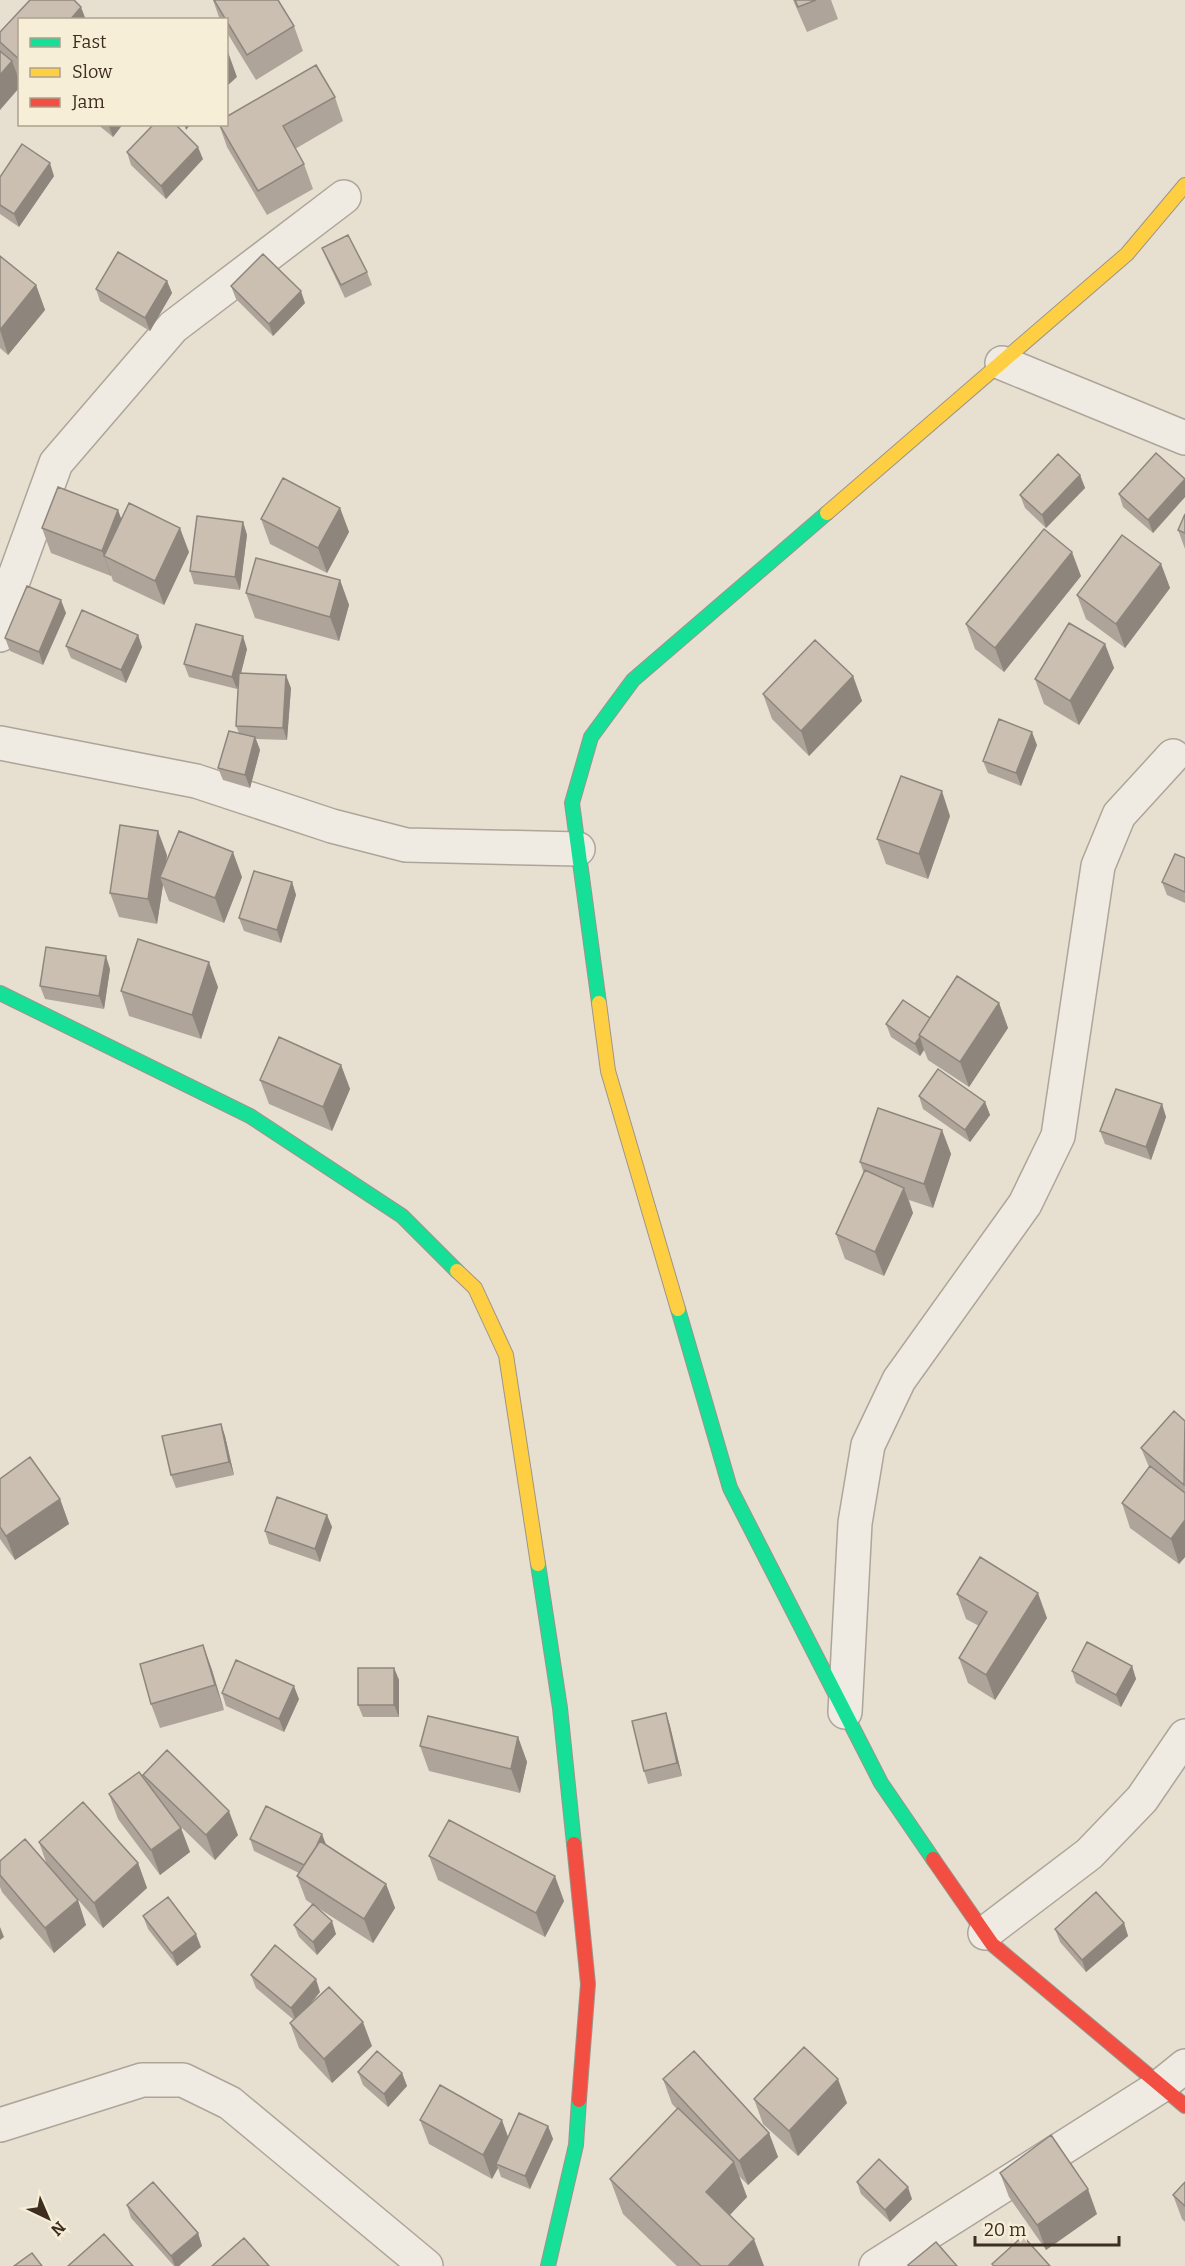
<svg xmlns="http://www.w3.org/2000/svg" width="1185" height="2266" font-family="Bitter,serif">
  <style>
    .lines { fill: none; stroke-linecap: round; stroke-linejoin: round }
    .street-casing { stroke: #ada599; stroke-width: 36 }
    .fast-casing { stroke: #9c958a; stroke-width: 16 }
    .slow-casing { stroke: #9c958a; stroke-width: 16 }
    .jam-casing { stroke: #9c958a; stroke-width: 16 }
    .street { stroke: #efebe3; stroke-width: 33 }
    .fast { stroke: #16e098; stroke-width: 14 }
    .slow { stroke: #ffcf43; stroke-width: 14 }
    .jam { stroke: #f24e42; stroke-width: 14 }
    .wall { fill: #afa499 }
    .shaded-wall { fill: #8e867d }
    .building { fill: #cbbfb2; stroke: #8e867d; stroke-width: 1.5 }
  </style>
  <rect width="100%" height="100%" fill="#e7e0d1"/>
  <g class="lines">
    <defs>
      <path id="street" d="M1002 363 1185 438
        M0 635 5 603 56 463 173 327 344 197
        M0 743 196 781 332 826 406 845 578 849
        M845 1712 855 1523 868 1445 899 1380 1025 1204 1058 1136 1098 866 1119 815 1173 756
        M985 1933 1089 1854 1142 1799 1185 1736
        M0 2125 142 2080H183L230 2103 426 2266
        M876 2266 1159 2087 1185 2066"/>
      <path id="fast" d="M0 993 250 1116 402 1216 457 1271
        M599 1003 572 803 591 737 633 680 827 513
        M678 1309 730 1488 881 1783 933 1859
        M538 1564 560 1708 574 1844
        M548 2266 576 2145 579 2100"/>
      <path id="slow" d="M827 513 1127 254 1185 185
        M599 1003 608 1071 678 1309
        M457 1271 475 1288 506 1355 538 1564"/>
      <path id="jam" d="M574 1844 588 1984 579 2100
        M933 1859 992 1944 1185 2106"/>
    </defs>
    <!-- street casing -->
    <use href="#street" class="street-casing"/>
    <!-- fast casing -->
    <use href="#fast" class="fast-casing"/>
    <!-- slow casing -->
    <use href="#slow" class="slow-casing"/>
    <!-- jam casing -->
    <use href="#jam" class="jam-casing"/>
    <!-- street -->
    <use href="#street" class="street"/>
    <!-- fast -->
    <use href="#fast" class="fast"/>
    <!-- slow -->
    <use href="#slow" class="slow"/>
    <!-- jam -->
    <use href="#jam" class="jam"/>
  </g>
  <!-- wall -->
  <path class="wall" d="M213 0H278L294 26 303 51 256 80 226 31V20H220Z
    M793 0H831L838 19 807 32Z
    M20 20V76L17 74 0 110V32Z
    M335 97 343 121 295 149 304 164 313 189 267 215 227 147 219 124Z
    M97 124H123L113 137Z
    M127 152 203 159 166 199 131 165Z
    M54 176 19 227 0 214V177Z
    M322 248 367 272 372 285 345 298 327 260Z
    M0 256 36 285 45 310 8 355 0 348Z
    M167 281 172 293 150 331 100 301 96 289Z
    M231 286 305 303 273 336 236 299Z
    M1080 475 1085 488 1046 528 1025 508 1020 495Z
    M1185 479V497L1153 533 1123 507 1119 494Z
    M340 508 349 532 327 573 270 544 261 519Z
    M1185 514V549L1178 530Z
    M122 520 189 552 164 605 113 581 111 575V576L51 553 42 528Z
    M243 522 247 535 240 590 194 584 190 571Z
    M1161 564 1170 588 1125 648 1086 619 1077 595Z
    M1081 576 1004 672 975 649 966 624Z
    M340 580 349 605 339 641 255 618 246 593Z
    M66 613 43 665 10 651 5 638Z
    M138 635 142 647 126 683 71 658 66 646Z
    M1105 644 1114 668 1079 725 1044 704 1035 679Z
    M247 649 241 673 291 688 287 740 256 739 260 750 250 788 223 780 218 768 239 733 236 726 239 681 237 689 189 677 184 664Z
    M853 676 862 701 809 756 772 719 763 694Z
    M1037 745 1021 786 988 773 983 761Z
    M950 816 928 879 886 864 877 839Z
    M167 855 166 861 242 877 224 923 169 901 163 885 157 924 119 917 110 893Z
    M1185 858V903L1167 895 1162 882Z
    M292 882 296 895 281 943 244 931 239 918Z
    M110 969 104 1009 45 999 40 986Z
    M218 987 201 1039 129 1016 121 991Z
    M999 1003 1008 1028 969 1087 928 1060 924 1050 920 1056 891 1037 886 1024 930 1018Z
    M341 1065 350 1089 332 1131 269 1104 260 1080Z
    M919 1096 985 1102 990 1115 970 1142 923 1109Z
    M1162 1104 1166 1117 1151 1160 1105 1144 1100 1131Z
    M942 1130 951 1154 933 1208 909 1200 913 1213 884 1276 845 1259 836 1234 864 1174 860 1162Z
    M1185 1421V1557L1179 1564 1130 1528 1122 1503 1149 1467 1141 1448Z
    M221 1424 225 1436 234 1475 176 1488 171 1475Z
    M0 1479 60 1499 69 1524 15 1560 0 1539Z
    M327 1515 332 1527 320 1562 269 1544 265 1531Z
    M957 1594 1047 1618 995 1700 968 1683 959 1658 979 1626 966 1619Z
    M203 1645 212 1670 224 1710 160 1728 151 1704Z
    M1132 1666 1136 1679 1121 1707 1076 1683 1072 1671Z
    M394 1668 399 1680V1717H363L358 1705Z
    M222 1693 299 1699 284 1732 226 1706Z
    M666 1713 670 1726 682 1776 648 1784 644 1771Z
    M518 1737 527 1762 520 1793 429 1771 420 1746Z
    M143 1775 238 1835 215 1860 180 1826 190 1852 160 1875 118 1819 109 1794 145 1779Z
    M250 1839 326 1845 386 1884 395 1908 373 1943 315 1906 336 1934 317 1955 299 1937 294 1925 312 1904 306 1900 297 1876 299 1873 254 1851Z
    M39 1842 138 1863 147 1888 103 1928 67 1887 86 1925 54 1953 2 1892 0 1887V1861L47 1865Z
    M429 1856 564 1901 545 1937 438 1880Z
    M143 1916 201 1947 177 1966 148 1929Z
    M1124 1923 1128 1936 1086 1972 1060 1942 1055 1929Z
    M251 1975 320 1992 308 2007 372 2046 332 2083 299 2048 290 2023 294 2020 256 1988Z
    M358 2072 402 2073 407 2086 388 2107 363 2085Z
    M663 2079 769 2133 778 2157 748 2185 739 2176 747 2197 730 2215 764 2266H677L623 2214 610 2179 677 2109 672 2104Z
    M754 2099 847 2103 798 2156 763 2124Z
    M420 2120 508 2137 548 2126 553 2139 530 2189 501 2177 498 2168 492 2179 429 2144Z
    M1000 2173 1097 2214 1046 2250 1009 2197Z
    M857 2182 912 2199 890 2222 861 2194Z
    M1185 2182V2222L1182 2219 1173 2195Z
    M127 2205 198 2233 202 2246 179 2266H174L131 2218Z"/>
  <!-- shaded-wall -->
  <path class="shaded-wall" d="M81 7 86 20H70Z
    M228 52 237 77 226 87V53Z
    M12 61 20 82V87L0 110V75Z
    M108 124H123L113 137Z
    M184 124H191L186 130Z
    M198 147 203 159 166 199 161 186Z
    M50 163 54 176 19 227 14 214Z
    M167 281 172 293 150 331 145 318Z
    M36 285 45 310 8 355 0 330Z
    M301 291 305 303 273 336 269 324Z
    M1080 475 1085 488 1046 528 1042 515Z
    M1185 479V497L1153 533 1148 520Z
    M340 508 349 532 327 573 318 548Z
    M118 510 127 534 104 556 111 575V576L102 551Z
    M243 522 247 535 240 590 235 577Z
    M180 528 189 552 164 605 155 581Z
    M1072 552 1081 576 1004 672 995 648Z
    M1161 564 1170 588 1125 648 1116 624Z
    M340 580 349 605 339 641 330 617Z
    M61 600 66 613 43 665 39 652Z
    M138 635 142 647 126 683 121 670Z
    M243 636 247 649 237 689 232 677Z
    M1105 644 1114 668 1079 725 1070 701Z
    M286 675 291 688 287 740 283 728Z
    M853 676 862 701 809 756 801 731Z
    M1032 732 1037 745 1021 786 1016 773Z
    M255 737 260 750 250 788 245 775Z
    M942 791 950 816 928 879 919 854Z
    M158 831 167 855 164 878 160 877 163 885 157 924 148 899Z
    M233 852 242 877 224 923 215 898Z
    M292 882 296 895 281 943 277 930Z
    M106 956 110 969 104 1009 99 996Z
    M209 962 218 987 201 1039 192 1015Z
    M999 1003 1008 1028 969 1087 960 1062Z
    M920 1037 924 1050 920 1056 915 1044Z
    M341 1065 350 1089 332 1131 323 1107Z
    M985 1102 990 1115 970 1142 965 1130Z
    M1162 1104 1166 1117 1151 1160 1146 1147Z
    M942 1130 951 1154 933 1208 924 1184Z
    M904 1188 913 1213 884 1276 875 1252Z
    M221 1424 225 1436 234 1475 229 1462Z
    M60 1499 69 1524 15 1560 6 1536Z
    M327 1515 332 1527 320 1562 315 1549Z
    M1185 1520V1557L1179 1564 1171 1539Z
    M1038 1593 1047 1618 995 1700 986 1675Z
    M203 1645 212 1670 224 1710 215 1685Z
    M1132 1666 1136 1679 1121 1707 1116 1695Z
    M394 1668 399 1680V1717L394 1705Z
    M294 1686 299 1699 284 1732 279 1719Z
    M666 1713 670 1726 682 1776 677 1763Z
    M518 1737 527 1762 520 1793 511 1769Z
    M229 1811 238 1835 215 1860 206 1835Z
    M181 1828 190 1852 160 1875 151 1850Z
    M322 1834 327 1847 307 1866Z
    M138 1863 147 1888 103 1928 94 1903Z
    M555 1876 564 1901 545 1937 536 1913Z
    M386 1884 395 1908 373 1943 364 1919Z
    M78 1900 86 1925 54 1953 45 1928Z
    M332 1921 336 1934 317 1955 313 1942Z
    M1124 1923 1128 1936 1086 1972 1082 1960Z
    M0 1927 4 1937 0 1940Z
    M196 1934 201 1947 177 1966 172 1953Z
    M316 1979 320 1992 296 2021 291 2008Z
    M363 2022 372 2046 332 2083 324 2059Z
    M402 2073 407 2086 388 2107 384 2094Z
    M838 2079 847 2103 798 2156 789 2131Z
    M502 2120 511 2145 496 2164 498 2168 492 2179 483 2155Z
    M548 2126 553 2139 530 2189 525 2176Z
    M769 2133 778 2157 748 2185 739 2161Z
    M734 2162 747 2197 718 2227 706 2192Z
    M908 2187 912 2199 890 2222 885 2210Z
    M1088 2189 1097 2214 1046 2250 1037 2225Z
    M198 2233 202 2246 179 2266H175L171 2256Z
    M754 2239 764 2266H728Z"/>
  <!-- building -->
  <path class="building" d="M30 0H74L81 7 70 20H20V60L0 42V32Z
    M214 0H278L294 26 247 55Z
    M795 0H816L798 7Z
    M79 16 84 20H76Z
    M0 51 12 61 0 75Z
    M316 65 335 97 283 126 304 164 258 191 219 124H226V117Z
    M154 124H175L198 147 161 186 127 152Z
    M22 144 50 163 14 214 0 205V177Z
    M348 235 367 272 341 285 322 248Z
    M118 252 167 281 145 318 96 289Z
    M263 254 301 291 269 324 231 286Z
    M0 256 36 285 0 330Z
    M1156 453 1185 479 1148 520 1119 494Z
    M1058 454 1080 475 1042 515 1020 495Z
    M283 478 340 508 318 548 261 519Z
    M58 487 118 510 102 551 42 528Z
    M129 503 180 528 155 581 104 556Z
    M1185 514V533L1178 530Z
    M197 516 243 522 235 577 190 571Z
    M1044 529 1072 552 995 648 966 624Z
    M1122 535 1161 564 1116 624 1077 595Z
    M256 558 340 580 330 617 246 593Z
    M27 586 61 600 39 652 5 638Z
    M82 610 138 635 121 670 66 646Z
    M1069 623 1105 644 1070 701 1035 679Z
    M196 624 243 636 232 677 184 664Z
    M815 640 853 676 801 731 763 694Z
    M239 673 286 675 283 728 236 726Z
    M999 719 1032 732 1016 773 983 761Z
    M229 731 255 737 245 775 218 768Z
    M901 776 942 791 919 854 877 839Z
    M120 825 158 831 148 899 110 893Z
    M179 831 233 852 215 898 160 877Z
    M1175 854 1185 858V892L1162 882Z
    M254 871 292 882 277 930 239 918Z
    M138 939 209 962 192 1015 121 991Z
    M46 947 106 956 99 996 40 986Z
    M957 976 999 1003 960 1062 919 1035Z
    M903 1000 930 1018 919 1035 920 1037 915 1044 886 1024Z
    M279 1037 341 1065 323 1107 260 1080Z
    M938 1069 985 1102 965 1130 919 1096Z
    M1116 1089 1162 1104 1146 1147 1100 1131Z
    M878 1108 942 1130 924 1184 860 1162Z
    M865 1170 904 1188 875 1252 836 1234Z
    M1174 1411 1185 1421 1184 1485 1141 1448Z
    M221 1424 229 1462 171 1475 162 1436Z
    M30 1457 60 1499 6 1536 0 1527V1479Z
    M1150 1466 1185 1493V1520L1171 1539 1122 1503Z
    M277 1497 327 1515 315 1549 265 1531Z
    M980 1557 1038 1593 986 1675 959 1658 987 1612 957 1594Z
    M1087 1642 1132 1666 1116 1695 1072 1671Z
    M203 1645 215 1685 151 1704 140 1664Z
    M236 1660 294 1686 279 1719 222 1693Z
    M358 1668H394V1705H358Z
    M666 1713 677 1763 644 1771 632 1721Z
    M428 1716 518 1737 511 1769 420 1746Z
    M167 1750 229 1811 206 1835 143 1775Z
    M139 1772 181 1828 151 1850 109 1794Z
    M83 1802 138 1863 94 1903 39 1842Z
    M266 1806 322 1834 316 1847 304 1865 250 1839Z
    M449 1820 555 1876 536 1913 429 1856Z
    M25 1839 78 1900 45 1928 0 1875V1861Z
    M320 1841 386 1884 364 1919 297 1876Z
    M1096 1892 1124 1923 1082 1960 1055 1929Z
    M168 1897 196 1934 172 1953 143 1916Z
    M313 1904 332 1921 313 1942 294 1925Z
    M275 1945 316 1979 291 2008 251 1975Z
    M329 1987 363 2022 324 2059 290 2023Z
    M804 2047 838 2079 789 2131 754 2099Z
    M377 2051 402 2073 384 2094 358 2072Z
    M694 2051 769 2133 739 2161 663 2079Z
    M440 2085 502 2120 483 2155 420 2120Z
    M678 2108 734 2162 706 2192 754 2239 728 2266H701L610 2179Z
    M519 2113 548 2126 525 2176 496 2164Z
    M1051 2135 1088 2189 1037 2225 1000 2173Z
    M879 2159 908 2187 885 2210 857 2182Z
    M153 2182 198 2233 171 2256 127 2205Z
    M1185 2182V2206L1173 2195Z
    M104 2234 133 2266H68Z
    M1023 2236 1050 2266H994L992 2264Z
    M244 2238 269 2266H212Z
    M936 2242 957 2266H909L908 2265Z
    M32 2253 42 2266H14Z"/>
  <!-- legend -->
  <rect x="18" y="18" width="210" height="108" fill="#f7eed8" stroke="#ada18e" stroke-width="1.5"/>
  <rect x="30" y="38" width="30" height="9" fill="#16e098" stroke="#ada18e" stroke-width="1.5"/>
  <text x="72" y="48" font-size="18" fill="#3d2e20">Fast</text>
  <rect x="30" y="68" width="30" height="9" fill="#ffcf43" stroke="#ada18e" stroke-width="1.5"/>
  <text x="72" y="78" font-size="18" fill="#3d2e20">Slow</text>
  <rect x="30" y="98" width="30" height="9" fill="#f24e42" stroke="#ada18e" stroke-width="1.5"/>
  <text x="72" y="108" font-size="18" fill="#3d2e20">Jam</text>
  <!-- north arrow -->
  <g transform="translate(48 2218) rotate(136)" stroke="#f7eed8" stroke-width="4.5" paint-order="stroke">
  <path d="M0-4.5L10 22L0 15L-10 22Z" fill="#3d2e20"/>
  <text y="-9" font-size="16" font-weight="bold" text-anchor="middle" fill="#3d2e20">N</text>
  </g>
  <!-- scale -->
  <path d="M975 2236v9h144v-9" fill="none" stroke="#3d2e20" stroke-width="3"/>
  <text x="984" y="2236" font-size="18" fill="#3d2e20" stroke="#f7eed8" stroke-width="4.5" paint-order="stroke">20 m</text>
</svg>
